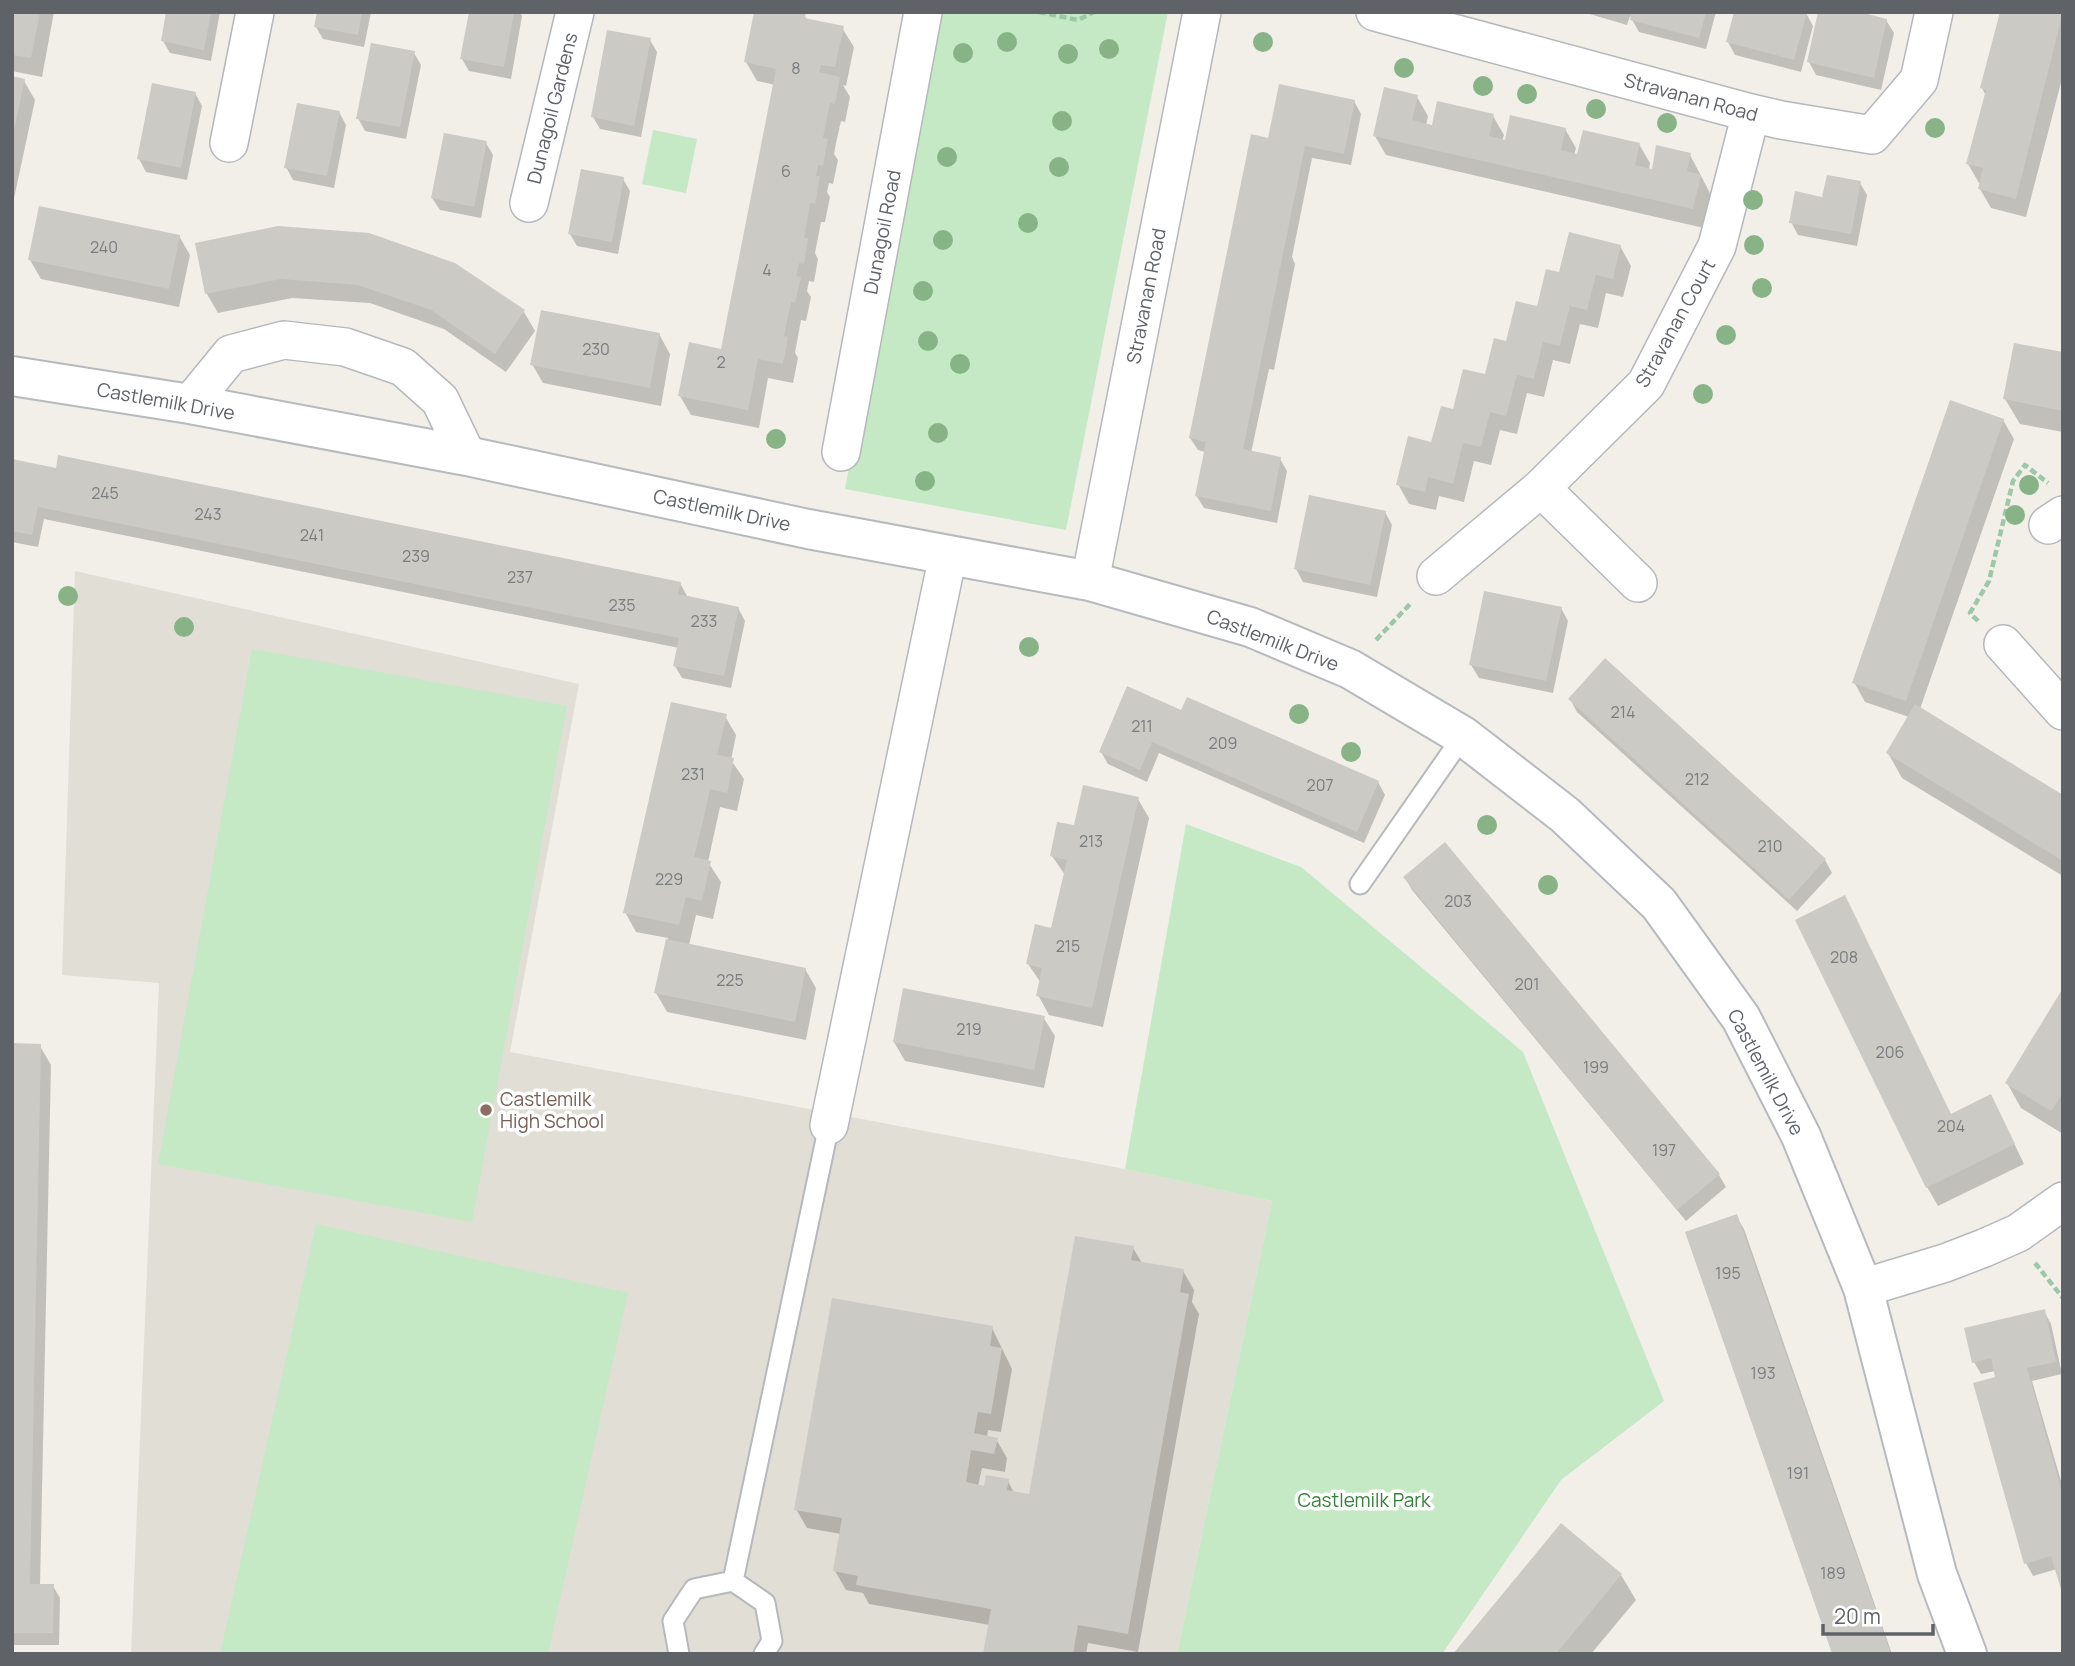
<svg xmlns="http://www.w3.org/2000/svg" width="2075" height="1666" font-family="Manrope,sans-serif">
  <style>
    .education { fill: #e1ded6 }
    .green { fill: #c5e8c5 }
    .shadow { fill: #0003 }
    .building { fill: #cccac5 }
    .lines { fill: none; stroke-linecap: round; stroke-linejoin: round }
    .lane-casing { stroke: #b5b8bc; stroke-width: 23 }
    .street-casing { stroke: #b5b8bc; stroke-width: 40 }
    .secondary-casing { stroke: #b6babf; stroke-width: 42 }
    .path { stroke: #9cc7a9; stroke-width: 4.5; stroke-dasharray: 7 3.5; stroke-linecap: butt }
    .lane { stroke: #fff; stroke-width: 19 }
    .street { stroke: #fff; stroke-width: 37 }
    .secondary { stroke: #fff; stroke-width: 38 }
    .tree { fill: #88b387 }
    .education-dot { fill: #8d6e63; stroke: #fff; stroke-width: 2.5 }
    .labels { text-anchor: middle; stroke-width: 7; stroke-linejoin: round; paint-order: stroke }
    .number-label { font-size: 16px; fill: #7a7d7f }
    .street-label { font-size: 19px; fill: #5f6368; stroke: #fff }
    .education-label { font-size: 19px; fill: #785e54; stroke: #fff; text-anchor: start }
    .park-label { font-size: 19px; fill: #338238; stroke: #fff }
  </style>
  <rect width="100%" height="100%" fill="#f1efe8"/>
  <!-- education -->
  <path class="education" d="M75 571 579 684 510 1052 1125 1169 1272 1201 1177 1654H131L159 983 62 975Z"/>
  <!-- green -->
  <path class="green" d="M936 12H1168L1066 530 845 489Z
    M653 130 697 139 686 193 642 184Z
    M252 649 567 706 472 1222 158 1164Z
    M1186 824 1301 867 1523 1052 1664 1401 1561 1480 1442 1654H1177L1272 1201 1125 1169Z
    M316 1224 628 1293 548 1654H220Z"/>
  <!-- shadow -->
  <path class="shadow" d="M12 12H54L42 77 12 71Z
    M168 12H220L211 61 170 53 163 41Z
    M319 12H371L364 47 323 39 316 27Z
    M471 12H520L522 16 511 79 469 71 462 59Z
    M1583 12H1716L1706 49 1639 32 1630 16 1627 25Z
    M2063 12V75L2026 217 1991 208 1980 189 1981 183H1979L1968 164 1986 96 1982 88Z
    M1806 13 1813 26 1801 72 1735 55 1728 42Z
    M805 16 807 21 842 28 854 47 846 86 843 85 850 97 845 122 841 121 836 143 834 154 838 160 833 184 829 183 827 192 830 197 825 222H821L815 253 818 259 814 282 809 281 807 291 811 297 806 321 801 320 795 353 798 358 793 383 768 378 759 428 691 415 680 396 722 351 775 85 757 81 746 62Z
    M1886 20 1894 33 1881 90 1816 75 1809 62Z
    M650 40 657 52 641 137 600 129 593 117Z
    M414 53 421 65 406 139 365 131 358 118Z
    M12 78 24 81 35 100 12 208Z
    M195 93 202 106 187 180 146 172 139 159Z
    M1417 97 1428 116 1426 125 1433 127 1493 116 1504 135 1502 141 1565 129 1576 148 1574 155 1639 144 1650 163 1649 170 1653 171 1690 155 1711 195 1704 228 1386 155 1375 136Z
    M1354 101 1361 114 1351 165 1312 158 1292 257 1295 264 1274 370 1269 369 1251 453 1280 459 1287 471 1277 523 1204 508 1196 495 1205 452 1198 450 1190 438 1270 140Z
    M339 112 346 125 334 188 293 180 286 167Z
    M486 143 493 155 481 218 440 210 432 198Z
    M623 179 630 191 618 254 577 246 570 234Z
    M1860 183 1867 195 1857 246 1798 235 1791 222 1824 199Z
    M179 236 190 255 179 307 41 279 30 260Z
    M197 244 524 312 535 331 506 372 444 329 370 303 292 298 218 313 207 294Z
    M1620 246 1631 266 1623 297 1606 293 1598 328 1580 324 1570 364 1553 360 1544 397 1527 393 1517 434 1500 430 1491 465 1474 461 1464 502 1439 496 1436 510 1409 504 1398 484 1433 444 1455 411 1486 376 1507 343 1538 308 1560 274Z
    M659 334 670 354 661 406 543 383 532 364Z
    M2063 354V432L2020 424 2005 399Z
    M2003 420 2014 439 1920 709 2063 797V876L1902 778 1888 753 1909 717 1865 702 1854 682Z
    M12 461 680 583 687 596 738 608 745 621 731 688 682 678 675 666 679 648 44 519 38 547 12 542Z
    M1385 512 1392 525 1377 597 1303 582 1296 569Z
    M1561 608 1568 621 1553 693 1479 678 1471 665Z
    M1570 699 1825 860 1832 873 1797 911 1577 712Z
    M1182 712 1378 782 1385 795 1364 843 1159 753 1147 782 1108 764 1101 752Z
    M725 716 736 735 731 760 744 779 737 811 720 807 708 862 721 882 713 919 696 915 689 945 805 969 816 988 806 1040 667 1012 656 993 668 938 636 932 625 912Z
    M1138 799 1149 818 1103 1027 1049 1015 1038 995 1041 983 1028 964 1053 930 1065 875 1052 856 1075 827Z
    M1405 877 1719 1175 1726 1187 1686 1221 1412 890Z
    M2063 992V1134L2021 1108 2007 1083Z
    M1043 1017 1055 1036 1044 1088 905 1061 894 1042Z
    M12 1045 40 1046 51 1065 40 1586H53L60 1598 59 1645H12Z
    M2001 1116 2024 1164 1938 1206 1927 1187Z
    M1736 1216 1744 1229 1892 1654H1834Z
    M1133 1248 1142 1263 1183 1271 1194 1290 1192 1302 1199 1314 1138 1652 1088 1643 1086 1654H985L990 1625 869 1604 863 1593 846 1590 835 1571 841 1534 807 1528 796 1509 992 1328 1012 1369 1001 1432 988 1430 987 1438 996 1439 1007 1458 1005 1472 982 1468 978 1486 986 1488 1008 1481 1014 1493 1031 1496Z
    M2044 1311 2051 1324 2062 1374 2032 1381 2063 1488V1590L2057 1569 2033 1576 2026 1563 1995 1371 1981 1374 1974 1362Z
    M1621 1575 1636 1600 1591 1654H1456Z"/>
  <!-- building -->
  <path class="building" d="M12 12H40L31 58 12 55Z
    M166 12H211L204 50 161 41Z
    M317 12H362L358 35 314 27Z
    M469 12H514L504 67 460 59Z
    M754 12H794L806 14 804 18 844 26 835 67 821 65 819 72 840 77 835 104 830 103 823 138 828 139 823 166 818 165 816 176H820L815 204 810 203 804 238H808L804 264 799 263 796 276 801 277 795 303 791 302 784 336 788 337 783 364 758 359 748 410 678 396 689 342 721 349 776 69 744 62Z
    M1632 12H1706L1699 38 1630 20Z
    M1734 12H1807L1794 60 1726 42Z
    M1818 12H1860L1887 19 1874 78 1807 62Z
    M2000 12H2063L2016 199 1978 189 1983 168 1966 164 1986 90 1980 88Z
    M607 30 651 38 634 126 591 117Z
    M371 43 415 51 400 127 356 119Z
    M12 76 25 79 13 135H12Z
    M152 83 196 92 181 168 137 159Z
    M1279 84 1355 100 1344 154 1305 146 1243 449 1281 457 1271 511 1195 496 1206 442 1189 438 1251 134 1268 138Z
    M1384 87 1418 95 1412 120 1432 125 1437 101 1494 114 1489 136 1505 140 1510 115 1566 128 1561 150 1577 154 1583 130 1640 143 1635 165 1652 169 1656 145 1691 153 1687 171 1701 175 1693 209 1373 136Z
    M297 103 340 111 327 176 284 168Z
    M444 133 487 141 474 207 431 198Z
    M581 169 624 177 612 242 568 234Z
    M1827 175 1861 181 1851 234 1789 223 1795 191 1822 197Z
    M39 206 180 235 169 289 28 260Z
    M278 226 369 233 455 263 525 310 495 354 431 310 358 285 281 279 205 294 195 243Z
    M1569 232 1621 245 1613 279 1596 275 1587 310 1570 306 1560 346 1543 342 1534 379 1517 375 1506 416 1490 412 1481 447 1463 443 1453 484 1428 477 1425 492 1396 485 1408 436 1431 442 1441 406 1453 409 1463 369 1485 374 1494 338 1506 341 1516 301 1537 306 1546 269 1559 272Z
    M541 310 660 333 650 388 530 365Z
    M2014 343 2063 352V411L2003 399Z
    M1950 400 2004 419 1906 701 1852 683Z
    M58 455 681 582 678 594 739 607 724 676 673 666 679 638 38 507 32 535 12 531V459L56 468Z
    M1309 495 1386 511 1370 585 1294 569Z
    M1484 591 1562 607 1546 681 1469 665Z
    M1605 658 1826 859 1789 900 1568 699Z
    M1127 686 1181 710 1187 697 1379 781 1357 832 1152 742 1140 770 1099 752Z
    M671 702 727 714 717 755 734 758 727 793 710 789 703 821 694 857 711 861 702 901 686 897 679 925 623 913Z
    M1915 704 2063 795V861L1886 753Z
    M1083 785 1139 797 1092 1008 1036 996 1042 968 1026 964 1035 924 1051 928 1067 860 1050 856 1057 822 1074 825Z
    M1445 842 1720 1174 1677 1210 1403 877Z
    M1845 895 1951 1114 1991 1094 2015 1144 1926 1188 1795 920Z
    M666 939 806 968 795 1022 654 993Z
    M903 988 1045 1016 1034 1070 893 1042Z
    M2063 988V1093L2051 1111 2005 1083Z
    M12 1043 41 1044 30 1584H54L53 1633H12Z
    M1737 1214 1891 1654H1832L1825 1633 1685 1232Z
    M1075 1236 1134 1246 1131 1260 1184 1269 1180 1292 1189 1294 1128 1634 1078 1625 1073 1654H983L991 1609 856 1585 858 1576 833 1571 842 1518 794 1510 832 1298 993 1326 990 1346 1002 1348 991 1414 978 1412 974 1433 998 1438 994 1454 971 1450 966 1482 984 1486 986 1475 1009 1479 1007 1490 1029 1494Z
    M2045 1309 2056 1362 2027 1368 2063 1496 2062 1593 2051 1556 2024 1564 1973 1383 1995 1377 1991 1358 1972 1363 1964 1328Z
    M1561 1523 1622 1574 1556 1654H1453Z"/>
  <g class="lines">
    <defs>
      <path id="lane" d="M1360 884 1463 736
        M733 1581 829 1125
        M679 1654 673 1621 694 1589 733 1581 765 1603 772 1641 764 1654"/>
      <path id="street" d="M1375 12 1751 113 1781 120 1872 135 1919 80 1934 12
        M229 143 255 12
        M529 203 575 12
        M190 404 231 354 284 340 345 347 403 367 440 400 467 456
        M841 452 923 12
        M1541 488 1638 583
        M2048 525 2063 515
        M1436 576 1541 488 1646 384 1717 246 1751 113
        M1090 581 1202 12
        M2003 644 2063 711
        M829 1125 948 555
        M1863 1288 1945 1263 1984 1248 2018 1233 2063 1201"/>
      <path id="secondary" d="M12 376 190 404 467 456 808 529 1090 581 1250 627 1350 669 1463 736 1565 815 1659 904 1741 1018 1801 1136 1863 1288 1937 1574 1967 1654"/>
    </defs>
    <!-- lane casing -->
    <use href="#lane" class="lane-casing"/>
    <!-- street casing -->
    <use href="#street" class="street-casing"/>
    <!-- secondary casing -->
    <use href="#secondary" class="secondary-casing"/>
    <!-- path -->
    <path class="path" d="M1039 12 1078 20 1094 12
      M1978 621 1970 613 1989 581 2013 481 2025 465 2048 483
      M1376 640 1411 603
      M2035 1263 2063 1298"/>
    <!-- lane -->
    <use href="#lane" class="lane"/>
    <!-- street -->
    <use href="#street" class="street"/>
    <!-- secondary -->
    <use href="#secondary" class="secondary"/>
  </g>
  <!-- trees -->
  <g class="tree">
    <circle cx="1007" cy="42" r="10"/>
    <circle cx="1263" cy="42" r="10"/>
    <circle cx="1109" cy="49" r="10"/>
    <circle cx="963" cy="53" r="10"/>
    <circle cx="1068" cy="54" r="10"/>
    <circle cx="1404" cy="68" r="10"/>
    <circle cx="1483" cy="86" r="10"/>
    <circle cx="1527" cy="94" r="10"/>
    <circle cx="1596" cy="109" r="10"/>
    <circle cx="1062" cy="121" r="10"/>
    <circle cx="1667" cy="123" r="10"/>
    <circle cx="1935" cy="128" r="10"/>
    <circle cx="947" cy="157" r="10"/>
    <circle cx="1059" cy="167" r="10"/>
    <circle cx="1753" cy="200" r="10"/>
    <circle cx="1028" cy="223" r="10"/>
    <circle cx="943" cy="240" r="10"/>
    <circle cx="1754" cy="245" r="10"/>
    <circle cx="1762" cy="288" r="10"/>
    <circle cx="923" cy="291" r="10"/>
    <circle cx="1726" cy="335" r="10"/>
    <circle cx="928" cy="341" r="10"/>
    <circle cx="960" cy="364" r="10"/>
    <circle cx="1703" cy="394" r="10"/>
    <circle cx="938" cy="433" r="10"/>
    <circle cx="776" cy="439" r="10"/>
    <circle cx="925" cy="481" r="10"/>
    <circle cx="2029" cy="485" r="10"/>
    <circle cx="2015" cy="515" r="10"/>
    <circle cx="68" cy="596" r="10"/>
    <circle cx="184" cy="627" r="10"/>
    <circle cx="1029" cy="647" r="10"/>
    <circle cx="1299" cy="714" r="10"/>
    <circle cx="1351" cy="752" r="10"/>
    <circle cx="1487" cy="825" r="10"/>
    <circle cx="1548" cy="885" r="10"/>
  </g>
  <!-- markers -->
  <circle class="education-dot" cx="486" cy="1110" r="7"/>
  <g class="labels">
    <!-- number labels -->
    <g class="number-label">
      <text x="796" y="74">8</text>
      <text x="786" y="177">6</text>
      <text x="104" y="253">240</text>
      <text x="767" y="276">4</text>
      <text x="596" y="355">230</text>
      <text x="721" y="368">2</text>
      <text x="105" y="499">245</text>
      <text x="208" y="520">243</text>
      <text x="312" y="541">241</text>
      <text x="416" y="562">239</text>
      <text x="520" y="583">237</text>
      <text x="622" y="611">235</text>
      <text x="704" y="627">233</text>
      <text x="1623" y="718">214</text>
      <text x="1142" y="732">211</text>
      <text x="1223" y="749">209</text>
      <text x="693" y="780">231</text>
      <text x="1697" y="785">212</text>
      <text x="1320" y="791">207</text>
      <text x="1091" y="847">213</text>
      <text x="1770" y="852">210</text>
      <text x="669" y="885">229</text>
      <text x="1458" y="907">203</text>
      <text x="1068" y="952">215</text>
      <text x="1844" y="963">208</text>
      <text x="730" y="986">225</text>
      <text x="1527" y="990">201</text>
      <text x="969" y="1035">219</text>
      <text x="1890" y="1058">206</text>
      <text x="1596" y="1073">199</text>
      <text x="1951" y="1132">204</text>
      <text x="1664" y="1156">197</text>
      <text x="1728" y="1279">195</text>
      <text x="1763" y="1379">193</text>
      <text x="1798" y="1479">191</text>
      <text x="1833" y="1579">189</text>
    </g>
    <!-- street labels -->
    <g class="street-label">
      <text transform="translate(1691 97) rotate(15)" y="7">Stravanan Road</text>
      <text transform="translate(552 108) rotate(-76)" y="7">Dunagoil Gardens</text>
      <text transform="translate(882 232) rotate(-79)" y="7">Dunagoil Road</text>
      <text transform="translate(1146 296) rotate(-79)" y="7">Stravanan Road</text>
      <text transform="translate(1675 323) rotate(-61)" y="7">Stravanan Court</text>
      <text transform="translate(166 401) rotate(10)" y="7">Castlemilk Drive</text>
      <text transform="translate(722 510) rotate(12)" y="7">Castlemilk Drive</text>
      <text transform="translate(1273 640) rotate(21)" y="7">Castlemilk Drive</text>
      <text transform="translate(1766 1072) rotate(62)" y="7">Castlemilk Drive</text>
    </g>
    <!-- education labels -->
    <g class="education-label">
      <text x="500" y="1106">Castlemilk<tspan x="500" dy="22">High School</tspan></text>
    </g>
    <!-- park labels -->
    <g class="park-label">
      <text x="1364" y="1507">Castlemilk Park</text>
    </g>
  </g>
  <!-- border -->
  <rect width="2075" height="1666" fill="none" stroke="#5f6368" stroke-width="28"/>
  <!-- scale -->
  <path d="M1823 1624v10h110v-10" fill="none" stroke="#5f6368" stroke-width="3.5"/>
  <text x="1834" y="1624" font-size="21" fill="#5f6368" stroke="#ffffff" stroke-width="5" paint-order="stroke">20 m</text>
</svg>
